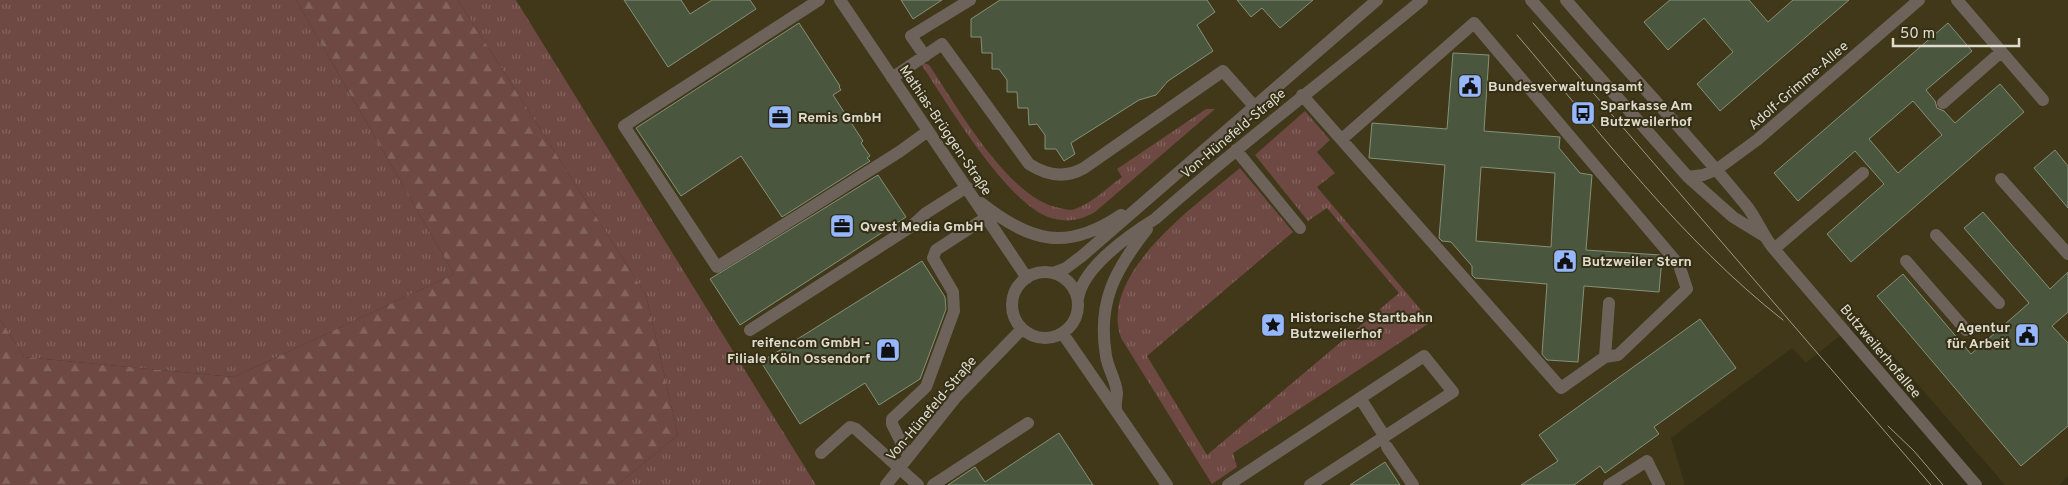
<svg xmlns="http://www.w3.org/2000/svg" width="2068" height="485" font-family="Overpass,sans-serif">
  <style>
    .built { fill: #403818 }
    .grass { fill: url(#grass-tufts) }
    .forest { fill: url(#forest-firs) }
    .building { fill: #4a563e; stroke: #859178; fill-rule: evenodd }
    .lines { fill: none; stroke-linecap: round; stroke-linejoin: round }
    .minor { stroke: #6d635b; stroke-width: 12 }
    .tram { stroke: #9e9987; stroke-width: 1 }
    .labels { text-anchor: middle; stroke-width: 4; stroke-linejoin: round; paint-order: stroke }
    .street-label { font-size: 14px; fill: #dfdbcd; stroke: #352f16 }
    .poi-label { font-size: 14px; font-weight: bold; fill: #dfdbcd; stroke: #352f16; text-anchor: start }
  </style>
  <defs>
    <pattern id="grass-tufts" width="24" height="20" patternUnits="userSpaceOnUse" patternTransform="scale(1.25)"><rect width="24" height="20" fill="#6e4944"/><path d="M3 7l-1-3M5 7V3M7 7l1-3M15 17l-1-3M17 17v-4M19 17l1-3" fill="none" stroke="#82635e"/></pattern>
    <pattern id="forest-firs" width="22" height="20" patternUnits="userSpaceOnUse" patternTransform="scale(1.25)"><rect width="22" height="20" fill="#6e4944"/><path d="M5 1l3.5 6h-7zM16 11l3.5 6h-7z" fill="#82635e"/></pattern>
  </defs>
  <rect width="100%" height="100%" fill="#352f16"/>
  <!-- built -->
  <path class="built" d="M516 0H2068V476L2059 485H2005L1861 319 1806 363 1792 348 1671 438 1685 485H816Z"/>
  <!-- grass -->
  <path class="grass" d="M0 0H296L454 274 234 377 24 357 0 319Z
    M458 0H516L816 485H617L678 435 646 295Z
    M919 61 929 65C957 106 1009 200 1060 208 1064 209 1071 211 1075 209 1091 204 1108 187 1122 177L1117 169 1206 109H1215L1095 212C1081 220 1068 223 1051 218 1007 205 946 101 919 61Z
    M1305 111 1330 140 1317 152 1335 173 1317 187 1431 322 1233 453 1237 467 1212 484 1121 338C1098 272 1198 204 1240 168L1293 232 1147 356 1207 455 1399 293 1327 208 1308 221 1255 155Z"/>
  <!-- forest -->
  <path class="forest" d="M296 0H458L646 295 678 435 617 485H0V319L24 357 234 377 454 274Z"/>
  <!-- building -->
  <path class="building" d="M624 0H681L690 14 712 0H750L756 9 668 67Z
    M901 0H942L913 19Z
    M1000 0H1207L1215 12 1197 25 1213 51 1168 81 1156 95 1139 100 1071 143 1075 154 1064 161 1056 149H1045V135L1037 124 1029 125 1028 108H1018L1017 92H1007V80L999 69H992V53H982L981 37H971V19Z
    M1237 0H1313L1280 28 1262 8 1251 17Z
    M1670 0H1749L1768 22 1793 0H1849L1720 111 1697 84 1733 52 1704 18 1668 50 1644 22Z
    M799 23 840 86 839 87 841 90 833 95 863 141 861 143 870 156 867 158 870 161 782 217 741 156 681 196 636 128Z
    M1948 23 1972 51 1926 90 1935 101 1937 108 1944 111 1955 123 2000 84 2024 112 1851 262 1827 234 1884 184 1855 151 1798 201 1774 173ZM1913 101 1942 135 1898 173 1869 139Z
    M1453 53 1489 55 1484 131 1560 137 1559 148 1580 173 1592 175 1586 250 1660 255 1662 258 1659 292 1584 286 1578 362 1547 360 1542 354 1547 284 1475 278 1472 275V266L1451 242 1442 241 1439 238 1445 165 1369 158 1372 123 1447 129ZM1481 167 1555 173 1551 247 1476 241Z
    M2055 150 2068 166V208L2034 168Z
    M878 175 906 217 740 325 710 279Z
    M1983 212 2050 289 2068 272V312L2052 326 2068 343V426L2021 466 1877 296 1903 274 1971 354 2029 303 1964 228Z
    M922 261 945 297 946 309 920 379 879 405 865 383 800 424 761 362Z
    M1700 319 1736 368 1654 427 1659 434 1605 473 1600 466 1574 485H1521L1558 461 1539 435Z
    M1059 433 1093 485H948L975 467 985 482Z
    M1385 462 1400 485H1350Z"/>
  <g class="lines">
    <!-- minor -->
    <path class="minor" d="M819 0 624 126 717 267 899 152 928 131
      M840 0 1027 278
      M1531 0 1688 177 1733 217 1764 236
      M1566 0C1625 69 1688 134 1745 204 1757 218 1762 235 1774 249L1976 485
      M1957 0 2043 100
      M925 56 911 36 970 0
      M892 78 942 44 1029 164C1046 175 1065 179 1084 168L1223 71 1254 106
      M1302 95 1561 388 1605 357 1609 303
      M1943 103 2001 52
      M1342 139 1474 23 1679 265 1687 289 1618 355 1605 357
      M1236 150 1300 228
      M1688 177 1703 175 1716 170 1757 140 1919 0
      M2001 179 2068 254
      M981 203C1031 242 1066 252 1121 215
      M1936 235 1999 303
      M1774 249 1863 173
      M1906 261 1966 330
      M1012 305a33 33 0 1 1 66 0a33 33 0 1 1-66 0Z
      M1053 273 1066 268 1082 256 1377 0
      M1078 299C1082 268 1129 235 1155 219 1241 143 1333 74 1422 0
      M750 330 912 226 926 213 967 187
      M1063 334 1167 485
      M1360 398 1385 437
      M1116 408C1115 403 1117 398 1117 393 1116 380 1108 369 1106 356 1097 302 1115 270 1147 229
      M1387 447 1413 485
      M821 453 850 427 856 429 918 485
      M908 456 892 424V419L926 387 954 311 953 292 933 258 936 250 987 217
      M886 485 956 397 1022 329
      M933 485 1028 423
      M1228 485 1424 356 1453 392 1310 485
      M1609 485 1647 461 1659 485"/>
    <!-- tram -->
    <path class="tram" d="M1533 23 1931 485
      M1517 35C1601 133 1681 240 1783 320
      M1888 426 1914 451 1943 485"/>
  </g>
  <!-- icons -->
  <defs>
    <symbol id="civic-square" viewBox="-11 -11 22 22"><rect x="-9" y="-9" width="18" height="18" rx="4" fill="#94b7fd" stroke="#352f16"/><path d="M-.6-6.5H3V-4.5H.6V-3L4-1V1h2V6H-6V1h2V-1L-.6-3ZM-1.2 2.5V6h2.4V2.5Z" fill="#111"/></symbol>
    <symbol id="bus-square" viewBox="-11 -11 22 22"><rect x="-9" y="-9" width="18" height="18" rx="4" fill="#94b7fd" stroke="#352f16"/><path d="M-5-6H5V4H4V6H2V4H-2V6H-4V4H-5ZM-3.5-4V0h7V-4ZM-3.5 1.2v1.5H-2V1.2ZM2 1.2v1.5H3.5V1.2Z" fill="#111"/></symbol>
    <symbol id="office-square" viewBox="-11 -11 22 22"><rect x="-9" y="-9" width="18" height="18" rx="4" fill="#94b7fd" stroke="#352f16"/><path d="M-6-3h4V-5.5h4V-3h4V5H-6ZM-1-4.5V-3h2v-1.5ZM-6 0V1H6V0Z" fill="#111"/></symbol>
    <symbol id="sight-square" viewBox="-11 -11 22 22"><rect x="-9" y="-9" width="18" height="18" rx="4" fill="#94b7fd" stroke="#352f16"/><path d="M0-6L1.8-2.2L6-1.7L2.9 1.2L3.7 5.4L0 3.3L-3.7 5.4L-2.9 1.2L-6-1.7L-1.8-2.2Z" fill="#111"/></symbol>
    <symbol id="shop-square" viewBox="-11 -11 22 22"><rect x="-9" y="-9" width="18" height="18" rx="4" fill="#94b7fd" stroke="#352f16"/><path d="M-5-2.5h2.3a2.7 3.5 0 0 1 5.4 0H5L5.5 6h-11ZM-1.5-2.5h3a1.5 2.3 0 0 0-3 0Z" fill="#111"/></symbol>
  </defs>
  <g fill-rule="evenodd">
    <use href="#civic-square" x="1456" y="72" width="28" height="28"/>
    <use href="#bus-square" x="1569" y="99" width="28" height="28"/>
    <use href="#office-square" x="766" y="103" width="28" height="28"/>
    <use href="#office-square" x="828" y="212" width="28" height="28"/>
    <use href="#civic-square" x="1551" y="247" width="28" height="28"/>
    <use href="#sight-square" x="1259" y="311" width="28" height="28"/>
    <use href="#civic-square" x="2013" y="321" width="28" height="28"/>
    <use href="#shop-square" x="874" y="336" width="28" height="28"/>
  </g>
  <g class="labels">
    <!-- street labels -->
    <g class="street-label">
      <text transform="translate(1798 85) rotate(-41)" y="5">Adolf-Grimme-Allee</text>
      <text transform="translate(946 130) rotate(56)" y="5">Mathias-Brüggen-Straße</text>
      <text transform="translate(1233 133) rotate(-40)" y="5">Von-Hünefeld-Straße</text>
      <text transform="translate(1881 351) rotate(50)" y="5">Butzweilerhofallee</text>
      <text transform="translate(931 408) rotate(-50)" y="5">Von-Hünefeld-Straße</text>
    </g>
    <!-- poi labels -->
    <g class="poi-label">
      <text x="1488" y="91">Bundesverwaltungsamt</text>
      <text x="1600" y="110">Sparkasse Am<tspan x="1600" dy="16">Butzweilerhof</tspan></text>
      <text x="798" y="122">Remis GmbH</text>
      <text x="860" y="231">Qvest Media GmbH</text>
      <text x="1582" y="266">Butzweiler Stern</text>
      <text x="1290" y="322">Historische Startbahn<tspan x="1290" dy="16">Butzweilerhof</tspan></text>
      <text x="2010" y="332" text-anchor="end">Agentur<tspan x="2010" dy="16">für Arbeit</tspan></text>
      <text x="870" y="347" text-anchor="end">reifencom GmbH -<tspan x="870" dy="16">Filiale Köln Ossendorf</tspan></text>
    </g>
  </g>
  <!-- scale -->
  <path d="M1893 38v8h126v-8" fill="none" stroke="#dfdbcd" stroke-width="2.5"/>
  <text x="1900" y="38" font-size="15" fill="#dfdbcd" stroke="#352f16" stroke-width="4" paint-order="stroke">50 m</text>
</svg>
